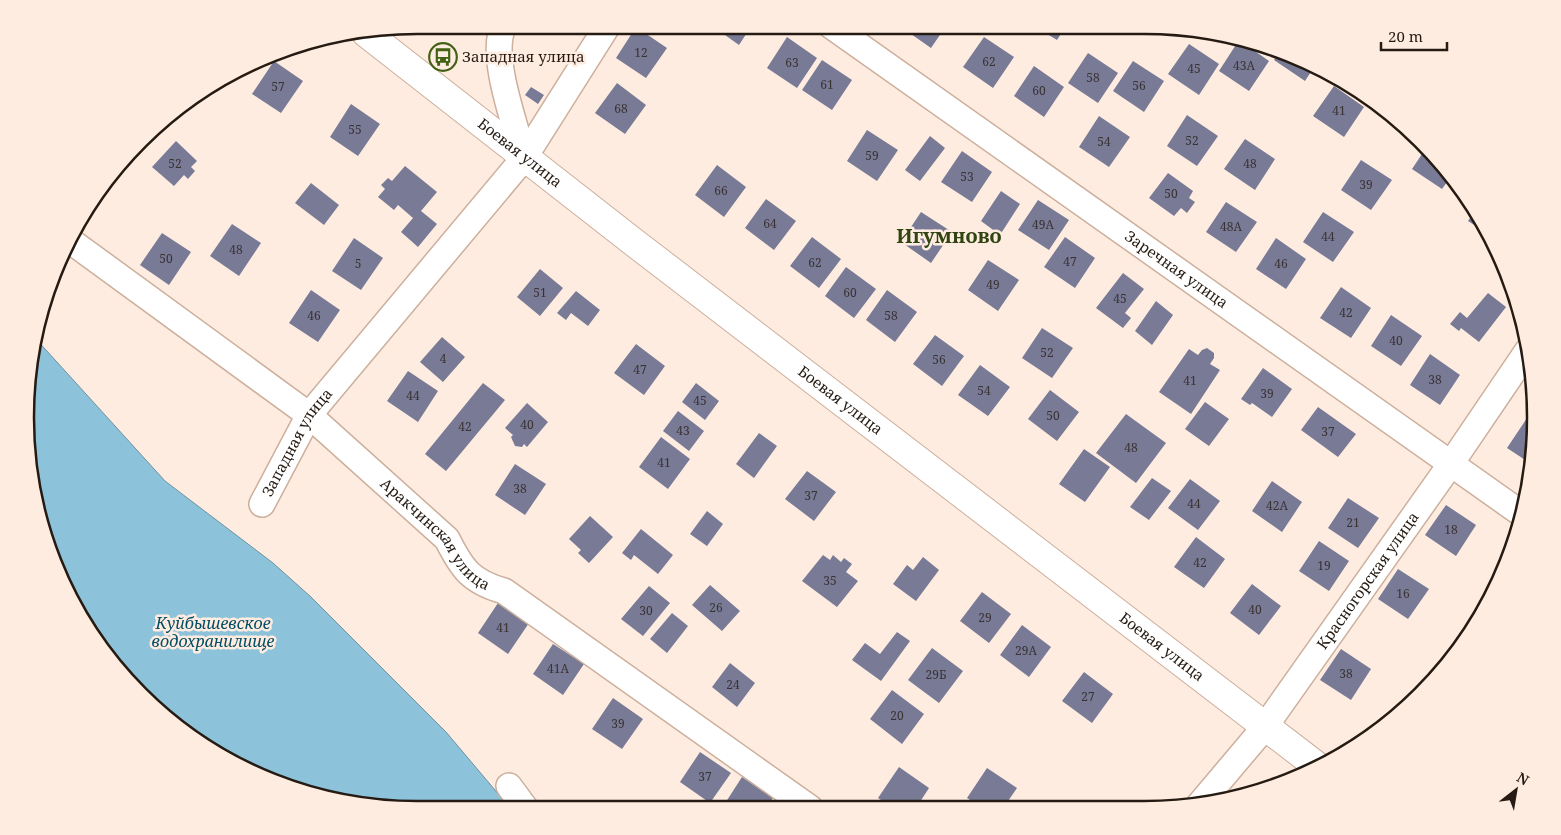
<svg xmlns="http://www.w3.org/2000/svg" width="1561" height="835" font-family="'Noto Serif',serif">
  <style>
    .water { fill: #8dc3da; stroke: #6e919e }
    .building { fill: #787a96 }
    .lines { fill: none; stroke-linecap: round; stroke-linejoin: round }
    .minor-casing { stroke: #ccaf9c; stroke-width: 28 }
    .secondary-casing { stroke: #ccaf9c; stroke-width: 30 }
    .minor { stroke: #fff; stroke-width: 25 }
    .secondary { stroke: #fff; stroke-width: 28 }
    .labels { text-anchor: middle; stroke-width: 5; stroke-linejoin: round; paint-order: stroke }
    .number-label { font-size: 12px; fill: #3a3334 }
    .poi-label { font-size: 15px; fill: #251b13; stroke: #ffece0; text-anchor: start }
    .street-label { font-size: 15px; fill: #251b13; stroke: #ffece0 }
    .water-label { font-size: 16px; font-style: italic; fill: #004d64; stroke: #ffece0 }
    .district-label { font-size: 20px; font-weight: bold; fill: #2f4411; stroke: #ffece0 }
    .rim { fill: none; stroke: #251b13; stroke-width: 2.5 }
  </style>
  <rect width="100%" height="100%" fill="#ffece0"/>
  <!-- water -->
  <path class="water" d="M36 339 165 481 273 563 311 597 446 732 511 809H392L316 797 221 758 123 676 55 568 26 443Z"/>
  <!-- building -->
  <path class="building" d="M711 25H752L739 45Z
    M902 26H946L931 48 901 27Z
    M1041 26H1066L1057 40 1039 29Z
    M636 27 667 48 646 78 616 58Z
    M787 37 817 58 797 88 767 68Z
    M984 37 1014 57 993 88 963 67Z
    M1239 40 1269 61 1249 91 1219 71Z
    M1189 44 1219 64 1199 95 1168 74Z
    M1088 53 1118 73 1098 103 1068 83Z
    M1279 53 1314 67 1305 81 1274 60Z
    M822 60 852 80 832 110 802 90Z
    M274 61 303 81 281 113 252 94Z
    M1133 61 1164 81 1144 112 1113 91Z
    M1034 66 1064 87 1044 117 1014 96Z
    M617 83 646 105 625 134 595 113Z
    M1334 86 1364 107 1344 137 1313 116Z
    M531 87 544 95 538 104 525 95Z
    M351 104 380 124 358 156 330 137Z
    M1187 115 1218 136 1197 166 1167 146Z
    M1099 116 1130 137 1109 167 1079 147Z
    M867 130 898 150 877 181 847 161Z
    M930 136 945 148 920 181 905 170Z
    M1245 139 1275 159 1255 190 1224 169Z
    M176 141 197 161 191 167 195 171 188 179 184 175 174 186 152 167Z
    M1426 148 1452 175 1442 189 1412 169Z
    M962 151 992 172 972 202 941 182Z
    M1361 160 1392 180 1371 210 1341 190Z
    M717 165 746 187 724 217 695 195Z
    M405 166 437 192 421 211 437 224 418 247 401 232 413 218 398 205 394 210 378 197 385 189 381 185 388 178 392 181Z
    M1168 173 1193 191 1189 198 1195 202 1187 213 1181 208 1174 216 1149 198Z
    M311 183 339 205 324 225 295 203Z
    M1001 191 1020 204 1000 235 981 221Z
    M766 199 796 221 774 250 745 228Z
    M1038 200 1069 220 1049 250 1018 230Z
    M1226 202 1257 222 1236 252 1206 232Z
    M1475 211 1491 236 1468 221Z
    M921 212 952 232 931 263 901 242Z
    M1323 212 1354 232 1333 262 1303 242Z
    M232 224 261 243 239 276 210 256Z
    M162 233 191 252 169 285 140 265Z
    M812 237 841 259 819 288 790 266Z
    M1065 237 1095 258 1075 288 1044 267Z
    M354 238 383 258 361 290 332 271Z
    M1276 238 1306 259 1286 289 1256 269Z
    M988 260 1019 280 998 311 968 290Z
    M846 267 876 289 854 318 825 296Z
    M540 269 563 288 540 316 517 297Z
    M1123 273 1144 289 1125 313 1131 318 1123 328 1096 308Z
    M1341 287 1371 308 1351 338 1320 318Z
    M311 290 340 310 318 342 289 323Z
    M887 290 917 312 895 342 866 320Z
    M576 291 600 310 588 326 571 313 566 320 557 313Z
    M1488 293 1506 307 1479 342 1461 328 1459 331 1450 324 1460 312 1467 318Z
    M1156 301 1173 315 1152 345 1135 331Z
    M1391 315 1422 336 1401 366 1371 346Z
    M1042 328 1073 348 1052 378 1022 358Z
    M935 335 964 356 942 386 913 364Z
    M442 337 465 357 443 382 420 362Z
    M636 344 665 366 644 395 614 373Z
    M1207 348 1214 353V358L1210 364 1220 370 1191 414 1159 392 1189 349 1198 355 1202 350Z
    M1430 354 1460 375 1440 405 1410 385Z
    M980 365 1010 387 988 416 958 395Z
    M1263 368 1292 389 1272 417 1252 403 1250 405 1241 399Z
    M408 371 438 391 418 422 387 401Z
    M483 383 505 400 446 471 425 454Z
    M696 383 719 401 705 420 682 402Z
    M1050 390 1079 412 1057 441 1028 419Z
    M1205 402 1229 419 1209 446 1185 429Z
    M527 403 548 422 527 447 524 444 522 447 515 446 511 437 513 435 505 428Z
    M1318 407 1356 434 1338 457 1301 430Z
    M678 411 704 431 689 451 663 431Z
    M1126 414 1166 443 1136 483 1096 453Z
    M1527 418 1534 422 1533 465 1507 448Z
    M759 433 777 446 754 478 736 464Z
    M661 437 690 459 668 489 639 467Z
    M1084 449 1110 467 1085 502 1059 484Z
    M515 464 546 484 525 515 495 495Z
    M807 471 836 492 814 521 785 499Z
    M1152 478 1171 491 1149 520 1130 507Z
    M1190 479 1220 501 1198 530 1168 508Z
    M1272 481 1302 502 1282 532 1252 511Z
    M1348 498 1379 518 1358 548 1328 528Z
    M1446 505 1476 525 1456 556 1425 535Z
    M707 511 723 524 707 546 690 534Z
    M590 516 613 537 589 563 578 553 581 550 569 539Z
    M641 529 673 555 658 574 634 555 631 560 622 553Z
    M1196 537 1225 559 1204 588 1174 567Z
    M1319 541 1349 561 1329 591 1299 571Z
    M823 555 830 560 833 555 841 562 844 558 852 564 846 572 858 581 837 607 802 581Z
    M923 557 939 570 916 601 893 584 907 565 913 570Z
    M1398 569 1429 589 1408 619 1378 599Z
    M1252 584 1281 606 1259 635 1230 613Z
    M710 585 740 611 722 631 692 605Z
    M649 586 670 603 643 636 621 619Z
    M982 592 1011 614 989 643 960 621Z
    M498 603 529 623 508 654 478 633Z
    M672 613 688 626 667 653 650 639Z
    M1022 625 1051 647 1029 677 1000 655Z
    M897 632 910 641 881 681 852 660 865 643 880 654Z
    M553 644 584 664 563 695 533 674Z
    M932 648 963 671 939 703 908 680Z
    M1341 649 1371 669 1351 700 1320 680Z
    M730 663 755 683 737 707 712 687Z
    M1084 672 1113 694 1092 723 1062 701Z
    M892 690 924 714 902 744 870 719Z
    M613 698 643 719 622 749 592 729Z
    M1401 704 1406 707 1390 721 1389 720Z
    M700 752 731 773 710 803 680 782Z
    M899 767 929 788 916 808H893L878 798Z
    M987 768 1017 788 1004 807H981L967 798Z
    M742 777 773 798 766 808H722Z
    M1246 788 1253 793 1241 796Z"/>
  <g class="lines">
    <defs>
      <g id="minor">
        <path d="M504 25C488 53 516 127 524 158"/>
        <path id="s1" d="M830 25 1522 514"/>
        <path id="s2" d="M72 242 309 415 447 539C462 569 471 582 504 591L810 808"/>
        <path id="s3" d="M262 504 309 415 524 158 608 25"/>
        <path d="M509 786 526 809"/>
        <path id="s4" d="M1199 805 1264 728 1450 465 1528 350"/>
      </g>
      <g id="secondary">
        <path id="s5" d="M366 33 636 244 1317 766"/>
      </g>
    </defs>
    <!-- minor casing -->
    <use href="#minor" class="minor-casing"/>
    <!-- secondary casing -->
    <use href="#secondary" class="secondary-casing"/>
    <!-- minor -->
    <use href="#minor" class="minor"/>
    <!-- secondary -->
    <use href="#secondary" class="secondary"/>
  </g>
  <!-- icons -->
  <defs>
    <symbol id="bus-ring" viewBox="-11 -11 22 22"><circle r="9.5" fill="#ffece0" stroke="#436114" stroke-width="1.5"/><path d="M-5-6H5V4H4V6H2V4H-2V6H-4V4H-5ZM-3.5-4V0h7V-4ZM-3.5 1.2v1.5H-2V1.2ZM2 1.2v1.5H3.5V1.2Z" fill="#436114"/></symbol>
  </defs>
  <g fill-rule="evenodd">
    <use href="#bus-ring" x="427" y="41" width="32" height="32"/>
  </g>
  <g class="labels">
    <!-- number labels -->
    <g class="number-label">
      <text x="641" y="57">12</text>
      <text x="989" y="66">62</text>
      <text x="792" y="67">63</text>
      <text x="1244" y="70">43А</text>
      <text x="1194" y="73">45</text>
      <text x="1093" y="82">58</text>
      <text x="827" y="89">61</text>
      <text x="1139" y="90">56</text>
      <text x="278" y="91">57</text>
      <text x="1039" y="95">60</text>
      <text x="621" y="113">68</text>
      <text x="1339" y="115">41</text>
      <text x="355" y="134">55</text>
      <text x="1192" y="145">52</text>
      <text x="1104" y="146">54</text>
      <text x="872" y="160">59</text>
      <text x="175" y="168">52</text>
      <text x="1250" y="168">48</text>
      <text x="967" y="181">53</text>
      <text x="1366" y="189">39</text>
      <text x="721" y="195">66</text>
      <text x="1171" y="198">50</text>
      <text x="770" y="228">64</text>
      <text x="1043" y="229">49А</text>
      <text x="1231" y="231">48А</text>
      <text x="1328" y="241">44</text>
      <text x="236" y="254">48</text>
      <text x="166" y="263">50</text>
      <text x="1070" y="266">47</text>
      <text x="815" y="267">62</text>
      <text x="358" y="268">5</text>
      <text x="1281" y="268">46</text>
      <text x="993" y="289">49</text>
      <text x="540" y="297">51</text>
      <text x="850" y="297">60</text>
      <text x="1120" y="303">45</text>
      <text x="1346" y="317">42</text>
      <text x="314" y="320">46</text>
      <text x="891" y="320">58</text>
      <text x="1396" y="345">40</text>
      <text x="1047" y="357">52</text>
      <text x="443" y="363">4</text>
      <text x="939" y="364">56</text>
      <text x="640" y="374">47</text>
      <text x="1435" y="384">38</text>
      <text x="1190" y="385">41</text>
      <text x="984" y="395">54</text>
      <text x="1267" y="398">39</text>
      <text x="413" y="400">44</text>
      <text x="700" y="405">45</text>
      <text x="1053" y="420">50</text>
      <text x="527" y="429">40</text>
      <text x="465" y="431">42</text>
      <text x="683" y="435">43</text>
      <text x="1328" y="436">37</text>
      <text x="1131" y="452">48</text>
      <text x="664" y="467">41</text>
      <text x="520" y="493">38</text>
      <text x="811" y="500">37</text>
      <text x="1194" y="508">44</text>
      <text x="1277" y="510">42А</text>
      <text x="1353" y="527">21</text>
      <text x="1451" y="534">18</text>
      <text x="1200" y="567">42</text>
      <text x="1324" y="570">19</text>
      <text x="830" y="585">35</text>
      <text x="1403" y="598">16</text>
      <text x="716" y="612">26</text>
      <text x="1255" y="614">40</text>
      <text x="646" y="615">30</text>
      <text x="985" y="622">29</text>
      <text x="503" y="632">41</text>
      <text x="1026" y="655">29А</text>
      <text x="558" y="673">41А</text>
      <text x="1346" y="678">38</text>
      <text x="936" y="679">29Б</text>
      <text x="733" y="689">24</text>
      <text x="1088" y="701">27</text>
      <text x="897" y="720">20</text>
      <text x="618" y="728">39</text>
      <text x="705" y="781">37</text>
    </g>
    <!-- poi labels -->
    <g class="poi-label">
      <text x="462" y="62">Западная улица</text>
    </g>
    <!-- street labels -->
    <g class="street-label">
      <text dy="5" stroke="none"><textPath href="#s5" startOffset="195">Боевая улица</textPath></text>
      <text dy="5" stroke="none"><textPath href="#s1" startOffset="424">Заречная улица</textPath></text>
      <text dy="5" stroke="none"><textPath href="#s5" startOffset="600">Боевая улица</textPath></text>
      <text dy="5" stroke="none"><textPath href="#s3" startOffset="71">Западная улица</textPath></text>
      <text dy="5" stroke="none"><textPath href="#s2" startOffset="468">Аракчинская улица</textPath></text>
      <text dy="5" stroke="none"><textPath href="#s4" startOffset="281">Красногорская улица</textPath></text>
      <text dy="5" stroke="none"><textPath href="#s5" startOffset="1005">Боевая улица</textPath></text>
    </g>
    <!-- water labels -->
    <g class="water-label">
      <text x="213" y="629">Куйбышевское<tspan x="213" dy="18">водохранилище</tspan></text>
    </g>
    <!-- district labels -->
    <g class="district-label">
      <text x="949" y="243">Игумново</text>
    </g>
  </g>
  <!-- crop -->
  <path d="M0 0H1561V835H0ZM417 34H1144A383 383 0 0 1 1527 417V418A383 383 0 0 1 1144 801H417A383 383 0 0 1 34 418V417A383 383 0 0 1 417 34Z" fill="#ffece0" fill-rule="evenodd"/>
  <path class="rim" d="M417 34H1144A383 383 0 0 1 1527 417V418A383 383 0 0 1 1144 801H417A383 383 0 0 1 34 418V417A383 383 0 0 1 417 34Z"/>
  <!-- north arrow -->
  <g transform="translate(1516 790) rotate(31)" stroke="#ffece0" stroke-width="4" paint-order="stroke">
  <path d="M0-4L9 19L0 12L-9 19Z" fill="#251b13"/>
  <text y="-8" font-size="14" font-weight="bold" text-anchor="middle" fill="#251b13">N</text>
  </g>
  <!-- scale -->
  <path d="M1381 42v8h66v-8" fill="none" stroke="#251b13" stroke-width="2.5"/>
  <text x="1388" y="42" font-size="15" fill="#251b13" stroke="#ffece0" stroke-width="4" paint-order="stroke">20 m</text>
</svg>
